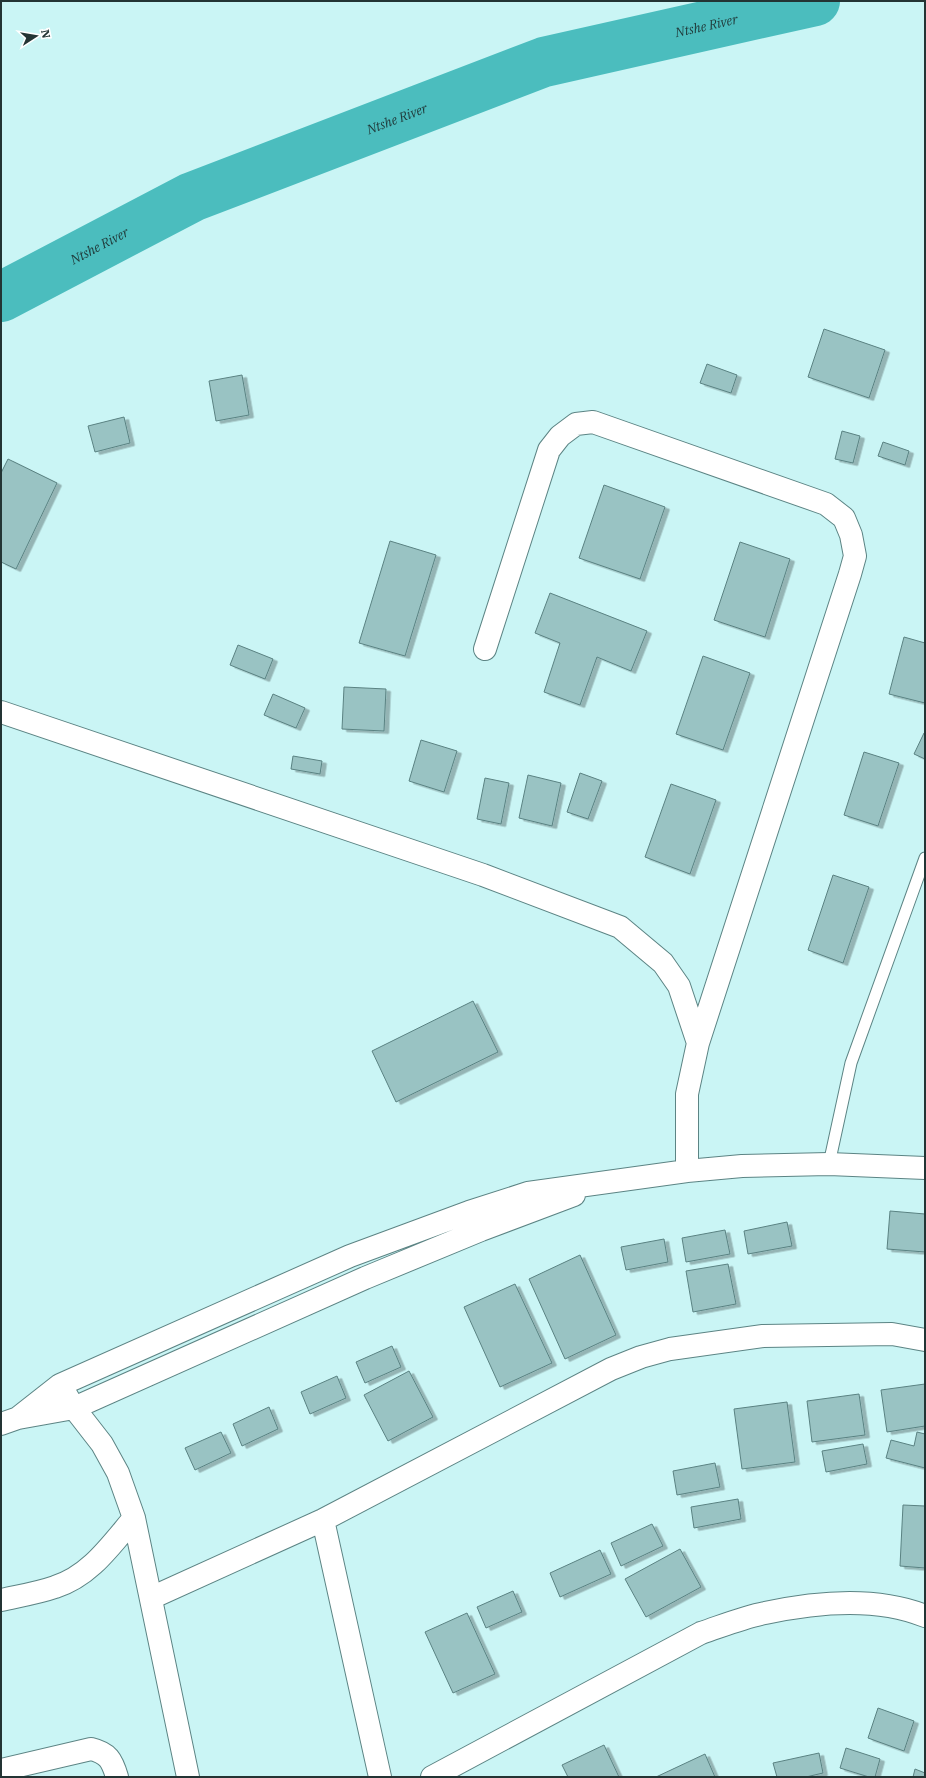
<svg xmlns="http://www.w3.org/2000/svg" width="926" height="1778" font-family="'IBM Plex Serif',serif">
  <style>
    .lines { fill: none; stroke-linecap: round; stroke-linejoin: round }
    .river { stroke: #4bbdbe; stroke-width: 50 }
    .building { fill: #99c3c3; stroke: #5a8282; filter: url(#shadow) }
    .lane-casing { stroke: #5c8484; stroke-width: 13 }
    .street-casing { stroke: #5c8484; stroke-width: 24 }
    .lane { stroke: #fff; stroke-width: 11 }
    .street { stroke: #fff; stroke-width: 22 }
    .labels { text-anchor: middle; stroke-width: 3; stroke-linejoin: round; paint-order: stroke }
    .water-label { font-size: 13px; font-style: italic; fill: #203939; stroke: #fff }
  </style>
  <defs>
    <filter id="shadow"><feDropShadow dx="4.5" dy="2.5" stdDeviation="0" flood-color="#0004"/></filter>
  </defs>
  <rect width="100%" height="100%" fill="#caf5f5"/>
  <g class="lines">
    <!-- river -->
    <path class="river" id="s1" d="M1 297 192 197 544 62 815 1"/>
  </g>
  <!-- building -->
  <path class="building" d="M824 329 885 350 869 398 808 377Z
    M707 364 737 375 731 393 700 383Z
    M242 375 249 415 216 421 209 381Z
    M124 417 130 443 95 452 88 426Z
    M842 431 860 436 853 463 835 459Z
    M883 442 909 451 905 465 878 456Z
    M8 459 57 483 16 569 1 562V473Z
    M604 485 665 507 640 579 579 558Z
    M390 541 436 555 405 656 359 643Z
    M740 542 790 559 765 637 714 620Z
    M550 593 647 631 631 671 597 657 580 705 544 692 560 643 535 633Z
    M904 637 925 643V703L889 694Z
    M238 645 273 659 265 679 230 665Z
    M703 656 750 673 723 750 676 734Z
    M344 687 386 689 384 731 342 729Z
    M273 694 305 708 296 728 264 715Z
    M924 733H925V759L914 754Z
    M421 740 457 751 444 792 409 781Z
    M864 752 899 763 878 826 844 815Z
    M293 756 322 761 320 774 291 769Z
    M580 773 602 781 588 819 567 812Z
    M528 775 561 783 552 826 519 818Z
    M485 778 509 783 501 824 477 819Z
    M671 784 716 800 690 874 645 857Z
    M833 875 869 887 843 963 808 950Z
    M473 1001 498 1052 396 1102 372 1051Z
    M890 1211 925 1214V1252L887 1249Z
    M787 1222 792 1246 748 1254 744 1231Z
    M725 1230 730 1254 686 1262 682 1238Z
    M664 1239 668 1262 626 1270 621 1247Z
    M580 1255 616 1335 565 1359 529 1279Z
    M728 1264 736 1304 693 1312 686 1271Z
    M515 1284 552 1363 500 1387 464 1307Z
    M392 1346 401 1367 365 1383 356 1362Z
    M409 1371 433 1417 388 1441 364 1395Z
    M337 1376 346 1398 310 1414 301 1392Z
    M925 1384V1426L887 1432 881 1390Z
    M859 1394 865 1435 812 1442 807 1401Z
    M787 1402 795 1462 742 1469 734 1409Z
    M269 1407 278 1429 242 1446 233 1424Z
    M221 1432 231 1453 195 1470 185 1448Z
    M917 1432 925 1434V1468L886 1458 891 1440 914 1446Z
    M863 1444 867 1464 826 1472 822 1451Z
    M715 1463 720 1487 677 1495 673 1471Z
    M738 1499 741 1519 694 1528 691 1507Z
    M903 1505 925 1506V1568L900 1566Z
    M652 1524 663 1546 621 1566 611 1543Z
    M680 1549 701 1587 646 1617 625 1579Z
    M600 1550 611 1574 560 1597 550 1573Z
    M513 1591 522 1612 486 1628 477 1607Z
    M467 1613 495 1674 453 1693 425 1632Z
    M878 1708 914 1721 904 1751 868 1738Z
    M604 1745 619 1777H568L562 1765Z
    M846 1748 880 1759 875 1777H869L840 1768Z
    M819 1753 823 1773 806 1777H777L773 1763Z
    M705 1754 715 1777H656Z
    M915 1769 925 1773V1777H913Z"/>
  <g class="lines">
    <defs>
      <path id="lane" d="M829 1164 851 1063 925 858"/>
      <path id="street" d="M485 649 549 450 560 436 576 424 593 422 826 504 844 518 851 535 855 556 850 574 698 1043 687 1094V1171
        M1 712 483 875 620 927 663 963 679 986 698 1043
        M67 1396 74 1408 102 1444 118 1473 134 1518 188 1777
        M18 1418 60 1385 350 1256 469 1212 528 1193 687 1171 742 1166 829 1164 925 1168
        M1 1424 18 1418 74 1408 365 1278 481 1230 574 1195
        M323 1520 380 1777
        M151 1598 323 1520 611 1369 641 1357 670 1349 763 1336 892 1334 925 1340
        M1 1600C19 1596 38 1593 55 1587 90 1576 111 1545 134 1518
        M1 1770 91 1749C108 1753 112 1760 117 1777
        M432 1777 701 1633C722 1626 744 1617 765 1613 816 1602 876 1596 925 1616"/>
    </defs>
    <!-- lane casing -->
    <use href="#lane" class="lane-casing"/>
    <!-- street casing -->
    <use href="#street" class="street-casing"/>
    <!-- lane -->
    <use href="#lane" class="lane"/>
    <!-- street -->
    <use href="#street" class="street"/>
  </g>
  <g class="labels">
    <!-- water labels -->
    <g class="water-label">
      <text dy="5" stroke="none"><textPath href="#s1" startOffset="759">Ntshe River</textPath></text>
      <text dy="5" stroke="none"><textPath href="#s1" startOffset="435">Ntshe River</textPath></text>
      <text dy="5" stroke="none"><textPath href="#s1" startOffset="111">Ntshe River</textPath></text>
    </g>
  </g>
  <!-- border -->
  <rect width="926" height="1778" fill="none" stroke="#233434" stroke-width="4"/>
  <!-- north arrow -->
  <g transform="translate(36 36) rotate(78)" stroke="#ffffff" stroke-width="3" paint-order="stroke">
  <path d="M0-3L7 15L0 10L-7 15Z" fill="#233434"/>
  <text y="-6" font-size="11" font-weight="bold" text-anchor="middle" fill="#233434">N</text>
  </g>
</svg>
